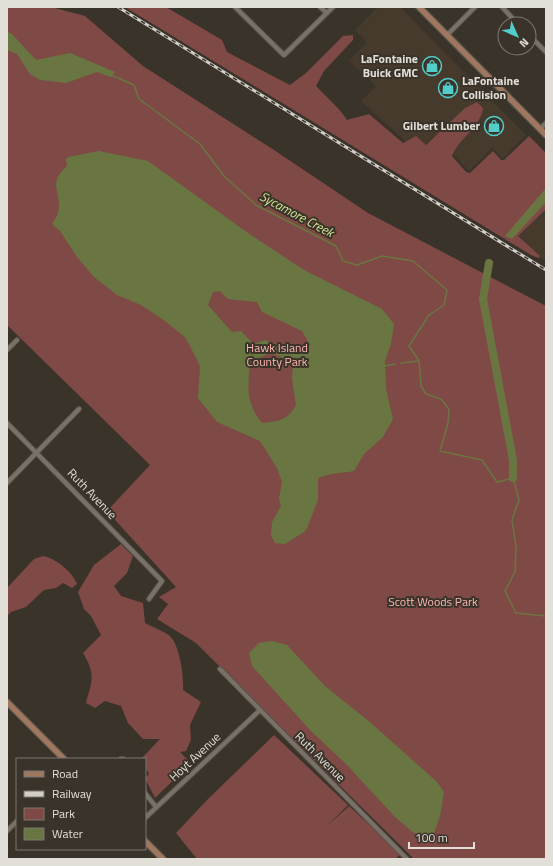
<svg xmlns="http://www.w3.org/2000/svg" width="553" height="866" font-family="'Titillium Web',sans-serif">
  <style>
    .built { fill: #463a2c }
    .green { fill: #7f4946 }
    .water { fill: #6a7641; fill-rule: evenodd }
    .lines { fill: none; stroke-linecap: round; stroke-linejoin: round }
    .stream { stroke: #6a7641; stroke-width: 1.5 }
    .river { stroke: #6a7641; stroke-width: 8 }
    .street-casing { stroke: #575149; stroke-width: 6 }
    .secondary-casing { stroke: #575149; stroke-width: 8 }
    .street { stroke: #797167; stroke-width: 4 }
    .secondary { stroke: #9e775e; stroke-width: 5.5 }
    .rail-casing { stroke: #d1cdc7; stroke-width: 3 }
    .rail { stroke: #3a332a; stroke-width: 1.5; stroke-dasharray: 4.5; stroke-linecap: butt }
    .labels { text-anchor: middle; stroke-width: 4; stroke-linejoin: round; paint-order: stroke }
    .poi-label { font-size: 12px; font-weight: bold; fill: #e2ded8; stroke: #3a332a; text-anchor: end }
    .park-label { font-size: 12px; fill: #feb5b0; stroke: #3a332a }
    .street-label { font-size: 12px; fill: #e2ded8; stroke: #3a332a }
    .water-label { font-size: 13px; font-style: italic; fill: #d3e795; stroke: #3a332a }
  </style>
  <rect width="100%" height="100%" fill="#3a332a"/>
  <!-- built -->
  <path class="built" d="M378 7H400L526 135 503 159 492 148 469 171 435 136 417 152 361 101 376 86 349 61 367 42 355 30Z
    M546 185V262L510 239Z"/>
  <!-- green -->
  <path class="green" d="M7 7H51L85 16 143 66 274 150 368 213 546 306V859H414L196 643 157 619 168 604 159 597 176 587 107 511 150 465 7 325Z
    M125 7H166L222 40 227 52 290 85 306 73 343 36 353 35V40L324 71 316 86C327 98 339 107 347 120L369 114 403 143 416 136 426 145 465 108 477 102 483 108C481 127 459 138 452 156L466 172 470 173 493 151 501 160H504L529 136 546 153V209L518 236 540 256 538 258 531 255Z
    M121 544 133 556 127 573 114 586 121 596 143 603 145 623C152 627 164 631 170 636 180 646 184 677 183 690L201 702 190 725 191 740 186 751 180 752 191 763 155 798 145 778 149 774 145 766V759L142 758 160 739H143L128 723 121 706 105 701 95 708 86 703C92 680 96 675 83 653L101 635 91 616 84 609 78 592 94 565Z
    M43 556C55 558 73 572 77 584L72 588 63 583 56 588 44 590 26 607 11 612 7 616V588L34 559Z
    M274 735 348 805 325 828 349 806 401 854 395 859H197L176 833 208 799Z"/>
  <!-- water -->
  <path class="water" d="M7 32 11 33 36 60 70 53 115 72 111 77 97 72 66 83 40 80 30 74 17 54 7 50Z
    M99 151 148 161 248 233 304 270 382 309 394 324 391 344 385 361 386 389 393 419 383 437 364 454 354 471C345 473 325 473 318 479V500L307 528 304 532 285 544 275 543 271 536 272 522 281 506 279 498 282 482 277 468 260 441 217 422 198 398 200 366 186 338 165 321 141 305 117 295 94 277 77 257 60 231 52 224C54 220 57 217 58 213 63 193 46 184 67 166L66 160 68 157ZM220 291 228 299 257 302 262 312 302 331 310 345C291 356 284 349 265 340L253 344 241 331 232 332 208 305 213 292ZM270 353 279 356 293 366 292 378 296 405C287 421 279 421 262 423 245 401 248 388 250 362Z
    M546 188V202L512 239 505 236Z
    M272 641 287 645 325 686 371 723 437 782 444 792 440 816 433 836 414 833 395 817 347 765 310 730 252 666 249 653 259 643Z"/>
  <g class="lines">
    <!-- stream -->
    <path class="stream" d="M111 75 134 85 139 99 200 144 224 176 256 205 336 246 343 261 357 265 382 256 413 261 447 290 444 305 429 315 409 346 419 361 421 386 426 394 441 399 449 409 448 423 440 451 482 460 497 482 513 478 519 500 512 520 516 547 515 572 505 591 516 613 546 616
      M401 363 419 361
      M384 366 396 364"/>
    <!-- river -->
    <path class="river" d="M489 263 483 299 513 460V478"/>
    <defs>
      <path id="street" d="M235 7 284 55 333 7
        M320 7 327 13
        M502 7 518 24
        M447 35 475 7
        M529 35 546 52
        M540 129 546 123
        M7 350 17 340
        M7 423 162 581 149 599
        M7 483 79 409
        M220 669 407 859
        M121 759H123
        M145 793 156 807
        M145 818 259 711
        M7 831 17 821"/>
      <path id="secondary" d="M419 7 546 135
        M7 702 64 759
        M145 841 163 859"/>
    </defs>
    <!-- street casing -->
    <use href="#street" class="street-casing"/>
    <!-- secondary casing -->
    <use href="#secondary" class="secondary-casing"/>
    <!-- street -->
    <use href="#street" class="street"/>
    <!-- secondary -->
    <use href="#secondary" class="secondary"/>
    <defs>
      <path id="rail" d="M118 7 546 270"/>
    </defs>
    <!-- rail casing -->
    <use href="#rail" class="rail-casing"/>
    <!-- rail -->
    <use href="#rail" class="rail"/>
  </g>
  <!-- icons -->
  <defs>
    <symbol id="shop-ring" viewBox="-11 -11 22 22"><circle r="9.5" fill="#3a332a" stroke="#53cdc9" stroke-width="1.5"/><path d="M-5-2.5h2.3a2.7 3.5 0 0 1 5.4 0H5L5.5 6h-11ZM-1.5-2.5h3a1.5 2.3 0 0 0-3 0Z" fill="#53cdc9"/></symbol>
  </defs>
  <g fill-rule="evenodd">
    <use href="#shop-ring" x="421" y="55" width="22" height="22"/>
    <use href="#shop-ring" x="437" y="77" width="22" height="22"/>
    <use href="#shop-ring" x="483" y="115" width="22" height="22"/>
  </g>
  <g class="labels">
    <!-- poi labels -->
    <g class="poi-label">
      <text x="418" y="63">LaFontaine<tspan x="418" dy="14">Buick GMC</tspan></text>
      <text x="462" y="85" text-anchor="start">LaFontaine<tspan x="462" dy="14">Collision</tspan></text>
      <text x="480" y="130">Gilbert Lumber</text>
    </g>
    <!-- park labels -->
    <g class="park-label">
      <text x="277" y="352">Hawk Island<tspan x="277" dy="14">County Park</tspan></text>
      <text x="433" y="606">Scott Woods Park</text>
    </g>
    <!-- street labels -->
    <g class="street-label">
      <text transform="translate(92 494) rotate(46)" y="4">Ruth Avenue</text>
      <text transform="translate(195 757) rotate(-43)" y="4">Hoyt Avenue</text>
      <text transform="translate(320 757) rotate(45)" y="4">Ruth Avenue</text>
    </g>
    <!-- water labels -->
    <g class="water-label">
      <text transform="translate(297 214) rotate(28)" y="5">Sycamore Creek</text>
    </g>
  </g>
  <!-- border -->
  <rect width="553" height="866" fill="none" stroke="#e2ded8" stroke-width="16"/>
  <!-- legend -->
  <rect x="16" y="758" width="130" height="92" fill="#3a332a" stroke="#7d7770"/>
  <rect x="24" y="771" width="20" height="6" fill="#9e775e" stroke="#7d7770"/>
  <text x="52" y="778" font-size="12" fill="#e2ded8">Road</text>
  <rect x="24" y="791" width="20" height="6" fill="#d1cdc7" stroke="#7d7770"/>
  <text x="52" y="798" font-size="12" fill="#e2ded8">Railway</text>
  <rect x="24" y="808" width="20" height="12" fill="#7f4946" stroke="#7d7770"/>
  <text x="52" y="818" font-size="12" fill="#e2ded8">Park</text>
  <rect x="24" y="828" width="20" height="12" fill="#6a7641" stroke="#7d7770"/>
  <text x="52" y="838" font-size="12" fill="#e2ded8">Water</text>
  <!-- north arrow -->
  <g transform="translate(517 36) rotate(135)"><circle r="19" fill="#3a332a" stroke="#7d7770"/>
  <path d="M0-3L7 15L0 10L-7 15Z" fill="#53cdc9"/>
  <text y="-6" font-size="11" font-weight="bold" text-anchor="middle" fill="#e2ded8">N</text>
  </g>
  <!-- scale -->
  <path d="M409 842v6h65v-6" fill="none" stroke="#e2ded8" stroke-width="2"/>
  <text x="415" y="842" font-size="12" fill="#e2ded8" stroke="#3a332a" stroke-width="3" paint-order="stroke">100 m</text>
</svg>
